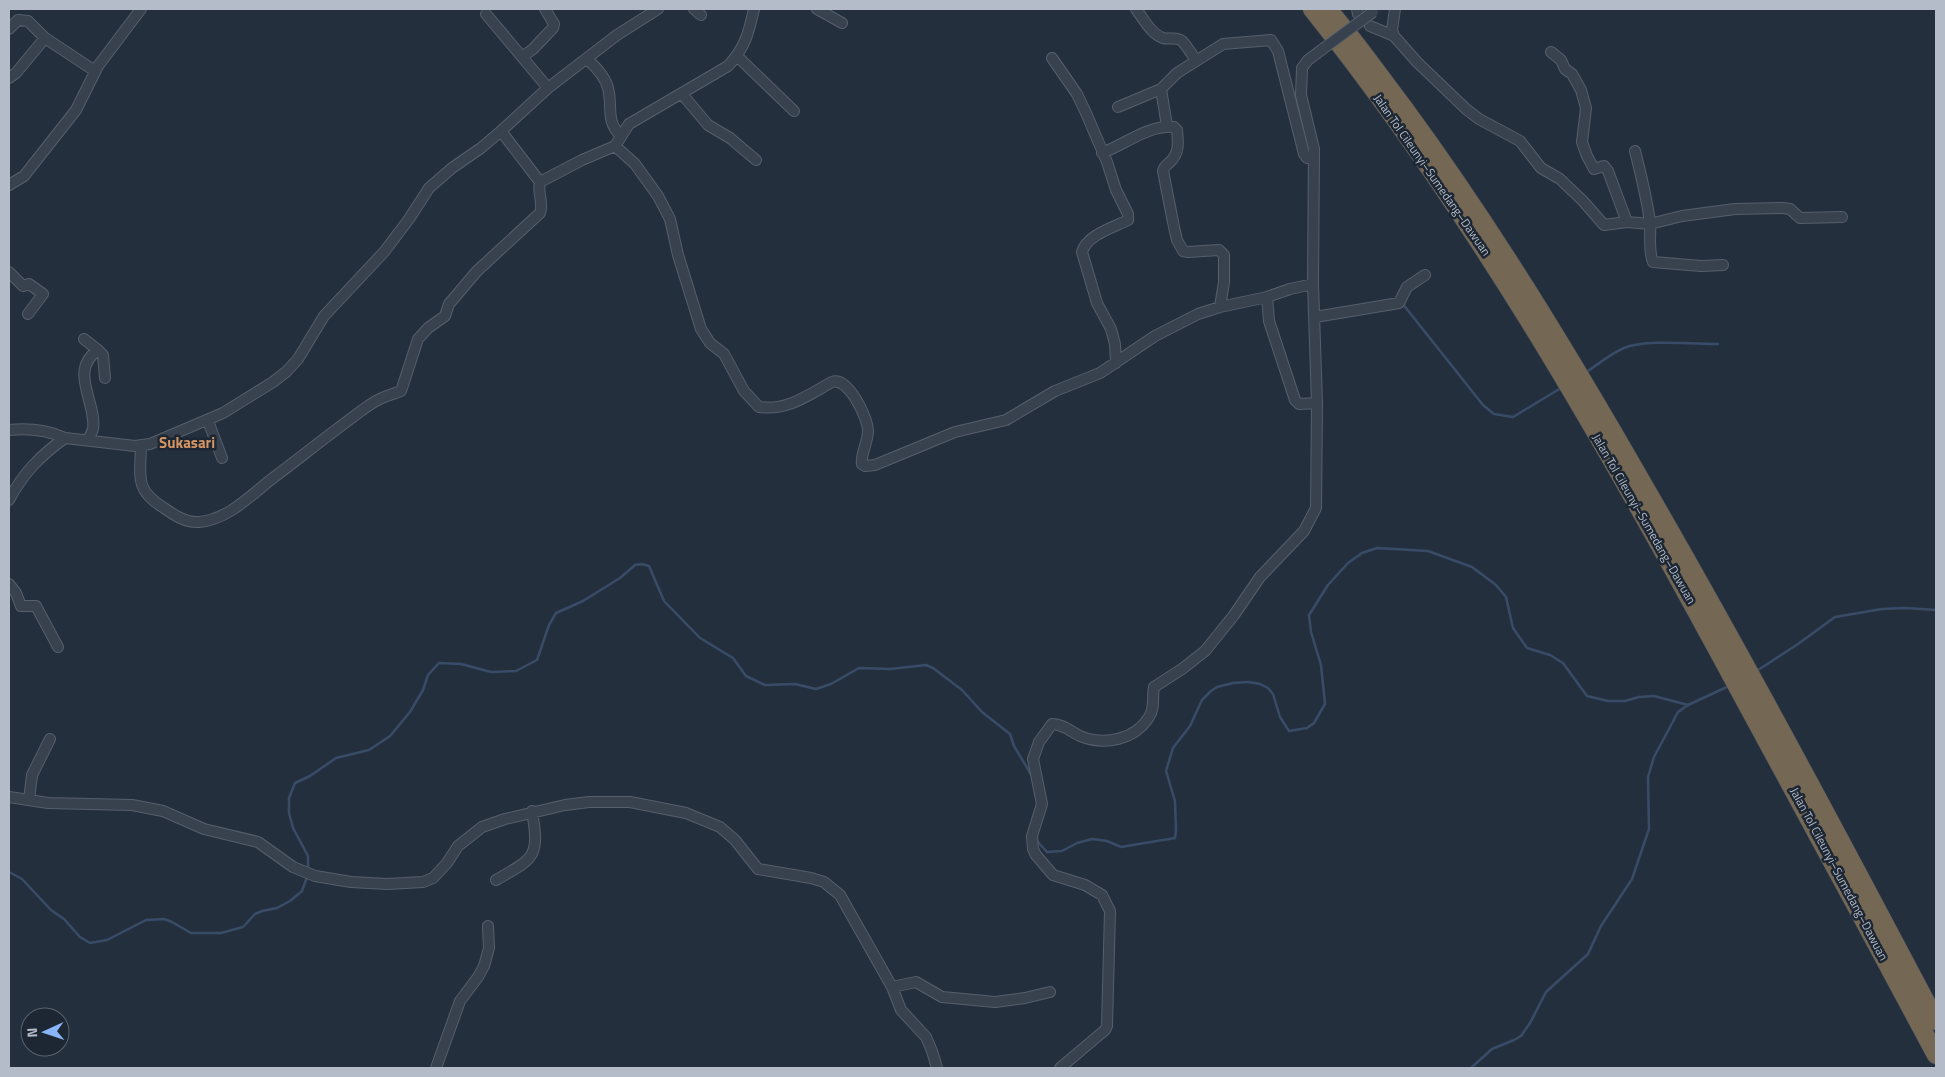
<svg xmlns="http://www.w3.org/2000/svg" width="1945" height="1077" font-family="'Titillium Web',sans-serif">
  <style>
    .lines { fill: none; stroke-linecap: round; stroke-linejoin: round }
    .stream { stroke: #394c67; stroke-width: 2.5 }
    .street-casing { stroke: #565f6c; stroke-width: 12 }
    .highway-casing { stroke: #434c59; stroke-width: 19 }
    .street { stroke: #38414e; stroke-width: 10 }
    .highway { stroke: #746855; stroke-width: 18 }
    .street-bridge-casing { stroke: #565f6c; stroke-width: 12; stroke-linecap: butt }
    .street-bridge { stroke: #38414e; stroke-width: 10 }
    .labels { text-anchor: middle; stroke-width: 5; stroke-linejoin: round; paint-order: stroke }
    .street-label { font-size: 12px; fill: #b4bcc9; stroke: #1d2633 }
    .quarter-label { font-size: 15px; font-weight: bold; fill: #d59563; stroke: #1d2633 }
  </style>
  <rect width="100%" height="100%" fill="#242f3e"/>
  <g class="lines">
    <!-- stream -->
    <path class="stream" d="M1402 303 1483 405 1494 414 1513 417 1561 388
      M1585 373C1597 365 1610 354 1624 348 1644 339 1695 344 1718 344
      M1755 672 1798 644 1835 617 1882 609 1906 608 1936 610
      M1037 839 1038 842 1047 852 1062 851 1077 843 1092 839 1107 841 1121 847 1175 838 1176 831 1175 801 1166 771 1173 748 1190 726 1202 700 1211 691 1217 687 1233 683 1249 682 1260 684 1268 688 1273 694 1280 717 1289 731 1307 728 1314 723 1325 704 1321 665 1311 632 1309 615 1328 585 1348 563 1362 553 1377 548 1428 551 1472 567 1496 585 1506 597 1513 628 1527 648 1550 655 1563 663 1587 696 1608 701H1625L1639 697 1654 696 1688 705
      M308 869V856L293 828 289 813V798L295 783 310 776 336 758 369 750 390 736 410 712 423 690 428 675 439 663 461 664 491 672 516 671 537 660 549 625 556 613 583 601 620 578 635 565 642 564 649 566 664 601 700 638 733 658 746 676 765 685 795 684 816 689 831 684 859 668 890 669 926 665 933 668 962 690 982 712 1010 734 1014 746 1032 776
      M9 872 22 879 51 910 64 919 80 937 90 943 107 940 146 920 164 919 172 922 191 933H221L243 927 255 914 262 911 277 908 290 901 302 891 307 877
      M1471 1068 1492 1049 1514 1040 1521 1036 1530 1023 1546 992 1588 954 1601 926 1632 879 1649 829 1648 777 1654 757 1678 712 1688 705 1729 686"/>
    <defs>
      <path id="street" d="M545 9 554 24 553 28 533 49 522 57 548 88
        M694 9 701 15
        M817 9 842 23
        M1136 9C1143 18 1151 34 1163 38 1169 40 1176 36 1182 41 1187 46 1192 55 1196 60
        M1357 9 1358 14
        M1395 9 1392 30 1394 36 1417 62 1466 109 1479 119 1520 141 1541 168 1560 179 1583 201 1604 225 1627 222 1650 224 1682 216 1735 209 1783 208 1790 209 1800 218 1842 217
        M486 14 522 57
        M1370 26 1394 36
        M9 29 18 20 28 21 45 38 95 71
        M1551 52 1561 60 1565 69 1572 74 1581 90 1586 108 1582 142 1587 156 1594 169 1604 166 1608 171 1627 222
        M737 56 794 111
        M1052 58 1077 94 1086 113 1107 162 1116 190 1128 214V220C1112 228 1087 235 1082 252L1097 303 1111 329 1115 344 1116 363
        M587 59C596 67 605 76 608 88 613 107 605 121 621 136
        M9 78 16 73 45 38
        M682 94 708 125 730 138 756 160
        M1118 107 1161 89
        M1167 126 1161 89 1177 73 1223 44 1271 40 1278 51 1304 154 1307 158H1314
        M501 131 540 182
        M615 146 635 164 658 196 670 219 678 255 701 329 710 343 724 354 744 391 759 407C788 411 808 395 832 382 848 376 868 418 868 431 868 442 860 456 862 464L865 466 875 465 955 432 1006 420 1055 391 1100 373 1155 336 1198 314 1220 307 1224 282V255L1219 250 1188 252 1183 251 1177 240 1174 227 1163 171C1164 166 1167 165 1170 162 1180 153 1178 141 1177 130L1174 127C1148 125 1126 144 1102 153
        M1635 151C1641 175 1647 198 1650 223 1651 236 1648 250 1653 262L1701 266 1723 265
        M9 185 24 176 76 110 98 66 141 9
        M9 272 23 286 29 284 43 294 28 314
        M1267 297 1269 321 1295 400 1299 404 1317 403
        M1220 307 1267 297 1290 289 1313 284
        M1315 317 1399 303 1407 287 1425 275
        M84 339 98 350
        M208 421 222 458
        M9 430C29 428 47 430 65 438
        M88 440C90 436 92 432 93 429 97 402 68 371 98 350L103 355 105 378
        M141 446C140 478 135 490 164 508 174 515 186 523 199 522 228 520 252 494 273 478 302 456 331 433 361 411 369 405 377 399 387 396 392 394 396 393 401 391L418 339 428 328 445 316 449 304 477 271 540 213C544 203 537 193 540 182L582 160 615 146 629 124 728 66C745 48 749 32 754 9
        M9 500C23 473 41 455 65 438L135 446 150 444 223 413 273 382 286 372 298 359 324 316 384 252 409 219 429 188 452 168 481 148 501 131 548 88 617 35 658 9
        M9 584 16 593 21 606H36L58 647
        M9 797 48 803 132 805 163 811 204 829 258 842 293 867 315 876 351 882 387 884 423 882 433 878 447 863 458 846 482 827 505 819 565 805 589 802H630L686 813 720 827 735 840 758 869 811 878 824 882 840 895 892 987 901 1010 926 1037 932 1051 937 1068
        M29 800 32 775 50 739
        M496 880C534 858 540 858 532 811
        M892 987 916 982 942 997 995 1002 1025 998 1050 992
        M436 1068 460 1001 478 977 484 966 489 948 488 926
        M1060 1068 1105 1030 1107 1026 1110 911 1102 895 1085 885 1053 875 1036 855 1033 849 1032 836 1042 804 1033 759 1039 742 1052 724C1063 724 1070 731 1080 736 1104 746 1135 740 1149 717 1155 709 1152 696 1154 687L1182 669 1205 651 1234 615 1260 577 1304 531 1316 508 1317 403 1313 284 1314 149 1301 95 1302 68 1308 60 1324 48"/>
      <path id="highway" d="M1312 9C1470 207 1597 428 1718 651 1791 785 1864 920 1936 1055
        M1328 9C1355 41 1379 75 1404 108 1492 228 1569 355 1643 484 1745 660 1841 841 1936 1021"/>
    </defs>
    <!-- street casing -->
    <use href="#street" class="street-casing"/>
    <!-- highway casing -->
    <use href="#highway" class="highway-casing"/>
    <!-- street -->
    <use href="#street" class="street"/>
    <!-- highway -->
    <use href="#highway" class="highway"/>
    <defs>
      <path id="street-bridge" d="M1324 48 1373 12"/>
    </defs>
    <!-- street-bridge casing -->
    <use href="#street-bridge" class="street-bridge-casing"/>
    <!-- street-bridge -->
    <use href="#street-bridge" class="street-bridge"/>
  </g>
  <g class="labels">
    <!-- street labels -->
    <g class="street-label">
      <text transform="translate(1432 175) rotate(55)" y="4">Jalan Tol Cileunyi–Sumedang–Dawuan</text>
      <text transform="translate(1644 519) rotate(60)" y="4">Jalan Tol Cileunyi–Sumedang–Dawuan</text>
      <text transform="translate(1839 874) rotate(62)" y="4">Jalan Tol Cileunyi–Sumedang–Dawuan</text>
    </g>
    <!-- quarter labels -->
    <g class="quarter-label">
      <text x="187" y="448">Sukasari</text>
    </g>
  </g>
  <!-- border -->
  <rect width="1945" height="1077" fill="none" stroke="#b4bcc9" stroke-width="20"/>
  <!-- north arrow -->
  <g transform="translate(45 1032) rotate(267)"><circle r="24" fill="#1d2633" stroke="#59626f"/>
  <path d="M0-4L9 19L0 12L-9 19Z" fill="#8ab4f8"/>
  <text y="-8" font-size="14" font-weight="bold" text-anchor="middle" fill="#b4bcc9">N</text>
  </g>
</svg>
